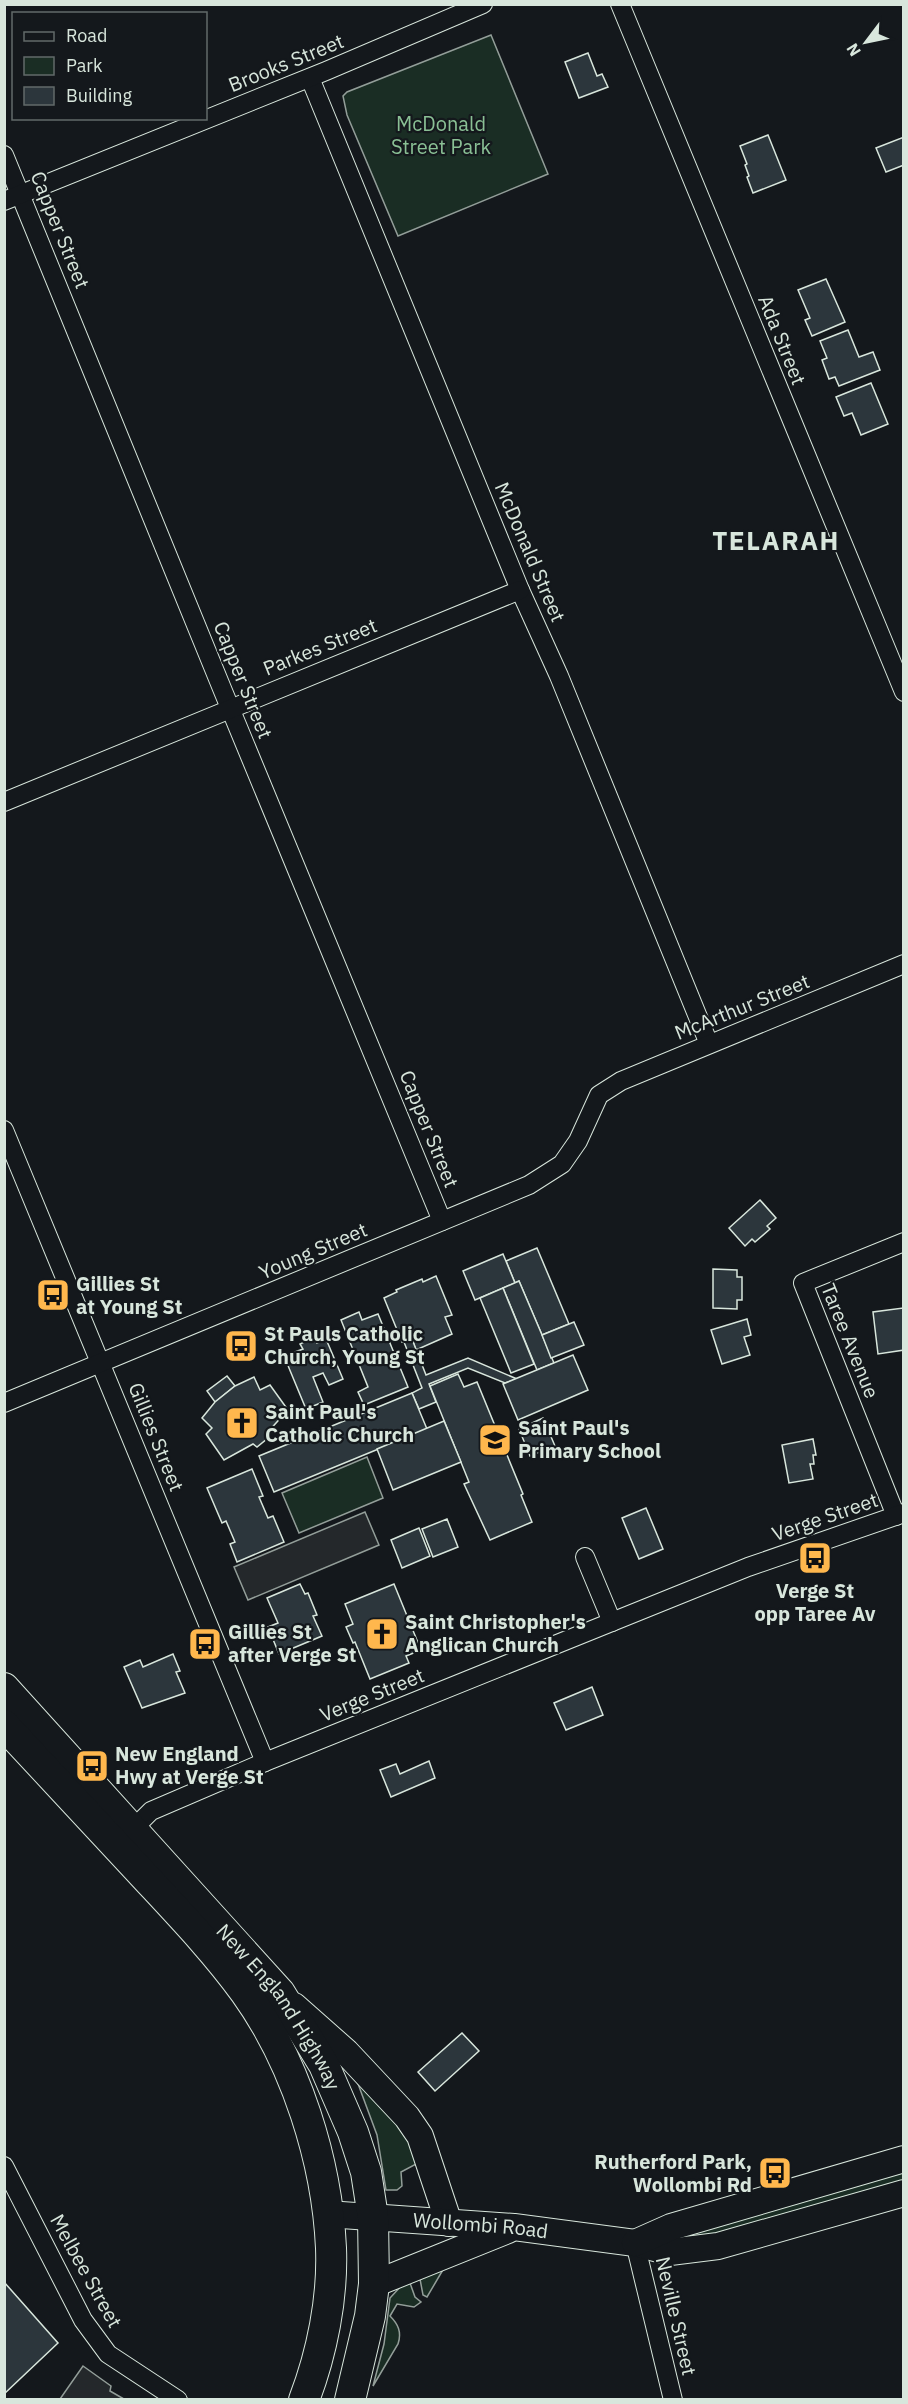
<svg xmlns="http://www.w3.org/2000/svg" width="908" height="2404" viewBox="0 0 908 2404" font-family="'IBM Plex Sans',sans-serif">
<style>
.green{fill:#1a2d24;stroke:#939e99;stroke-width:1.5}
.parking{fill:#24282b;stroke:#939e99;stroke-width:1.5}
.building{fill:#2c363c;stroke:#d8e6dc;stroke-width:1.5}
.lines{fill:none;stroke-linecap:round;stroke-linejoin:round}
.minor-casing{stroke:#d8e6dc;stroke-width:20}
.secondary-casing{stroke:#d8e6dc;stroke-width:28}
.trunk-casing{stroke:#d8e6dc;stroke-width:32}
.minor{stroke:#14181c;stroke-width:18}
.secondary{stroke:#14181c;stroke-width:26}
.trunk{stroke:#14181c;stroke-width:30}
.labels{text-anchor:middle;stroke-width:4.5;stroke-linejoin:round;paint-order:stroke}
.street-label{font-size:20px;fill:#d8e6dc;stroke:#14181c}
.park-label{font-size:20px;fill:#8ac095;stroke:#14181c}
.poi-label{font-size:20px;font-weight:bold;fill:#d8e6dc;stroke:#14181c;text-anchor:start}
.district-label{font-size:26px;font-weight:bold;letter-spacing:1.5px;fill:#d8e6dc;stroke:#14181c}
</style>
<rect width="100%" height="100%" fill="#14181c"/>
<!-- green -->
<g class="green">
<polygon points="491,35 548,174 398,236 347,115 343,96 347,92"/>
<polygon points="367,1457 383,1498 299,1533 282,1493"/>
<polygon points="354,2073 398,2122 420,2162 401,2172 402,2186 397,2190 386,2190 377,2135"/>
<polygon points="903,2166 903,2185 725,2235 670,2242 677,2231"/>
<polygon points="444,2268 427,2297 423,2295 420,2279"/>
<path d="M410,2283L415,2297L421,2302L414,2307L397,2304L390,2316C398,2324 402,2332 398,2344L373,2386L384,2344L390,2298L402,2285Z"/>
</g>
<!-- parking -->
<g class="parking">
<polygon points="365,1512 379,1545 248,1600 234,1567"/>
<polygon points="83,2366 111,2386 110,2391 124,2399 60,2399"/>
</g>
<!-- building -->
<g class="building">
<polygon points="588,53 597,76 602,74 608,87 579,98 565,62"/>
<polygon points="768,135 786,180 753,193 747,177 749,176 745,165 747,164 740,146"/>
<polygon points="904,137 904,165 886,172 876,148"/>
<polygon points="826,279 845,322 812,336 805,320 810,318 798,290"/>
<polygon points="848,330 859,357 873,352 880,370 839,386 835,377 829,379 822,360 827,358 820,341"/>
<polygon points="871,383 888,424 861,435 852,413 844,416 836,397"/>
<polygon points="760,1200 776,1218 767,1226 770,1229 755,1242 752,1239 745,1246 729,1228"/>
<polygon points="537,1248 569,1324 542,1335 519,1281 515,1283 506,1261"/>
<polygon points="503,1254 515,1283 475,1300 463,1271"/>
<polygon points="713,1269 737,1270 737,1277 742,1277 742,1300 737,1300 737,1309 713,1308"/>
<polygon points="436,1276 452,1315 445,1317 452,1334 416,1350 412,1339 402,1342 384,1298 397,1292 396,1290 422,1279 423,1282"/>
<polygon points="519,1281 554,1363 537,1370 503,1288"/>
<polygon points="503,1288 534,1364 511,1373 480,1298"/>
<polygon points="903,1308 904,1350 878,1354 873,1312"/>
<polygon points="359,1312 362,1320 378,1314 408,1387 364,1405 358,1392 368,1387 341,1320"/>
<polygon points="747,1319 751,1335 744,1337 750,1355 722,1364 711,1330"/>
<polygon points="574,1322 584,1345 551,1358 542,1335"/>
<polygon points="315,1337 317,1343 326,1339 343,1379 329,1385 323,1373 313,1377 323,1402 306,1409 284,1356 303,1349 300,1344"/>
<polygon points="412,1339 426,1375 468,1358 517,1379 505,1383 468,1368 429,1384 436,1402 419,1409 412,1393 422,1388 404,1342"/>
<polygon points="573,1355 588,1390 518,1420 503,1384"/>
<polygon points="458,1374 464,1387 477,1382 523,1494 521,1495 532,1522 490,1540 464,1484 469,1482 430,1386"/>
<polygon points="227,1376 235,1386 215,1402 207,1391"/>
<polygon points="254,1377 260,1390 270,1385 288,1410 266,1434 268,1438 257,1447 253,1444 224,1460 206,1434 212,1428 202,1418 215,1402 235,1386"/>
<polygon points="412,1393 427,1429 274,1492 259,1456"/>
<polygon points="543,1418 555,1446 530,1456 519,1429"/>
<polygon points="444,1421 461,1462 393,1490 377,1449"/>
<polygon points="813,1439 816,1455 813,1455 814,1464 810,1464 813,1479 789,1483 782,1445"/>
<polygon points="252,1469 263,1496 259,1497 268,1518 273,1516 284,1542 237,1562 230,1544 235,1542 226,1521 222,1523 207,1488"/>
<polygon points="646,1508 663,1549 639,1559 622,1518"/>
<polygon points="447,1519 458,1547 433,1557 422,1529"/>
<polygon points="419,1528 430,1556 402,1568 391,1540"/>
<polygon points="300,1584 305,1594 308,1593 317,1615 313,1616 322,1636 279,1654 268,1627 278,1623 267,1598"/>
<polygon points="394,1584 421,1650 406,1656 409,1663 370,1679 355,1642 353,1643 346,1627 353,1624 345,1604"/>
<polygon points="173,1654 180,1671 176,1672 185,1693 142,1708 124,1667 140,1660 143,1667"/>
<polygon points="592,1687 603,1715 566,1730 554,1703"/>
<polygon points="429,1761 435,1778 391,1797 380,1770 396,1764 400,1774"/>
<polygon points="462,2033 479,2051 435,2091 418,2072"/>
<polygon points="4,2282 58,2343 4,2394"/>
</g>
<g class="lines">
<!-- minor casing -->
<g class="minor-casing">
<g id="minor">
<polyline points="620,4 904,692"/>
<polyline points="310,78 520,590 559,676 709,1044"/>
<polyline points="4,155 223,691 442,1221"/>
<polyline points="4,201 326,71 483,4"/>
<polyline points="4,802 520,590"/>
<polyline points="4,1130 265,1762"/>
<polyline points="4,1403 529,1185 562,1164 578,1141 599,1095 621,1081 904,964"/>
<polyline points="896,1516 803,1283 904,1242"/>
<polyline points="585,1557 612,1622"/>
<polyline points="133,1829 151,1811 265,1762 748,1567 904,1513"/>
<polyline points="4,2166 83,2320 108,2354 178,2400"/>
<polyline points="635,2243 673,2400"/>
</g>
</g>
<!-- secondary casing -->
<g class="secondary-casing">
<g id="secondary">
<polyline points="294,2006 346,2052 407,2117 420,2136 449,2223"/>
<path id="s1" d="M327,2214L514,2227L635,2243L670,2252L718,2246L904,2193"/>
<polyline points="635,2243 671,2227 904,2159"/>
<polyline points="374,2284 508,2230"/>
</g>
</g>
<!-- trunk casing -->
<g class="trunk-casing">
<g id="trunk">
<path id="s2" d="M4,1688L280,1993L324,2065L353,2132L366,2172L373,2217L374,2284L370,2316L350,2400"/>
<path d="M4,1725C49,1773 93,1821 138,1869C175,1909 213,1948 245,1992C296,2063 327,2161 331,2248C333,2298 322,2353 304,2400"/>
</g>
</g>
<!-- minor -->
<use href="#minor" class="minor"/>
<!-- secondary -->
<use href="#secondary" class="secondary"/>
<!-- trunk -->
<use href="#trunk" class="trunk"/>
</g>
<!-- icons -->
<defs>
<g id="bus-square" transform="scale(1.725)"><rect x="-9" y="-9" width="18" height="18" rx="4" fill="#ffb74d" stroke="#14181c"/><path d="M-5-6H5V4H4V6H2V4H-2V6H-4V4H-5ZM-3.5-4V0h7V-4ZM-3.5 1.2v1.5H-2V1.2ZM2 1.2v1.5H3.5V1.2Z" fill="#111"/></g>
<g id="church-square" transform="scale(1.725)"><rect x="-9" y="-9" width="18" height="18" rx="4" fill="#ffb74d" stroke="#14181c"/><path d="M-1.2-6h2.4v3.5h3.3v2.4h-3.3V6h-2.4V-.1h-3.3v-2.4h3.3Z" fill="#111"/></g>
<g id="school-square" transform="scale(1.725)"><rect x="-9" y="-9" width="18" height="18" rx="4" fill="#ffb74d" stroke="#14181c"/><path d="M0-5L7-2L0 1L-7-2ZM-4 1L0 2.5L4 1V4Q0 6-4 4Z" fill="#111"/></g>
</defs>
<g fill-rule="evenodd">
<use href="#bus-square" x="53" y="1295"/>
<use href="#bus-square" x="241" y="1346"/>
<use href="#church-square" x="242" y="1423"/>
<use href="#school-square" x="495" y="1440"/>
<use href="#bus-square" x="815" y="1558"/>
<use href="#church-square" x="382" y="1634"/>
<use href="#bus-square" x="205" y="1644"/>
<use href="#bus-square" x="92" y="1766"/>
<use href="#bus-square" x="775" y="2173"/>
</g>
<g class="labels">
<!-- street labels -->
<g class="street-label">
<text transform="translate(286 63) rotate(-22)" y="7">Brooks Street</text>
<text transform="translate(60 230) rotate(68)" y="7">Capper Street</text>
<text transform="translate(782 340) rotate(68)" y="7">Ada Street</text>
<text transform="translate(530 552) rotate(67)" y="7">McDonald Street</text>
<text transform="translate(320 647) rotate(-22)" y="7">Parkes Street</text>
<text transform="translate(243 680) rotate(68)" y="7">Capper Street</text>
<text transform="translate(742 1007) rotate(-22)" y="7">McArthur Street</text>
<text transform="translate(429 1129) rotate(68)" y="7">Capper Street</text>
<text transform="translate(313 1251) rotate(-23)" y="7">Young Street</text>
<text transform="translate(850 1341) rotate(68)" y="7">Taree Avenue</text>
<text transform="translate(156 1437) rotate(68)" y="7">Gillies Street</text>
<text transform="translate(825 1517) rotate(-19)" y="7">Verge Street</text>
<text transform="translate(372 1695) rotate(-22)" y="7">Verge Street</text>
<text dy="7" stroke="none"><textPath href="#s2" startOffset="422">New England Highway</textPath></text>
<text dy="7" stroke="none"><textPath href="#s1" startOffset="154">Wollombi Road</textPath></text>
<text transform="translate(86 2271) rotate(61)" y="7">Melbee Street</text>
<text transform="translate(676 2316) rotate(77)" y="7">Neville Street</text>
</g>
<!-- park labels -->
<g class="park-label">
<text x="441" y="131">McDonald<tspan x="441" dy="23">Street Park</tspan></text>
</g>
<!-- poi labels -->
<g class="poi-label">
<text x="76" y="1291">Gillies St<tspan x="76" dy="23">at Young St</tspan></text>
<text x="264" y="1341">St Pauls Catholic<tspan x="264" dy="23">Church, Young St</tspan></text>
<text x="265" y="1419">Saint Paul's<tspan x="265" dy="23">Catholic Church</tspan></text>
<text x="518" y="1435">Saint Paul's<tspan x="518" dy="23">Primary School</tspan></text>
<text x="815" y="1598" text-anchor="middle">Verge St<tspan x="815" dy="23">opp Taree Av</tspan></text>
<text x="405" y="1629">Saint Christopher's<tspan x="405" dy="23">Anglican Church</tspan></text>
<text x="228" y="1639">Gillies St<tspan x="228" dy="23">after Verge St</tspan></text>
<text x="115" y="1761">New England<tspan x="115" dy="23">Hwy at Verge St</tspan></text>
<text x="752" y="2169" text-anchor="end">Rutherford Park,<tspan x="752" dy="23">Wollombi Rd</tspan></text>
</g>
<!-- district labels -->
<g class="district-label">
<text x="776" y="550">TELARAH</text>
</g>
</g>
<!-- border -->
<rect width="908" height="2404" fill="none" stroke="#d8e6dc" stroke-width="12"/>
<!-- legend -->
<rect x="12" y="12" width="195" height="108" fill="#14181c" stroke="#626a69" stroke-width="1.5"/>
<rect x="24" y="32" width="30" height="9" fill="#14181c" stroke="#626a69" stroke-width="1.5"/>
<text x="66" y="42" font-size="18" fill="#d8e6dc">Road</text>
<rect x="24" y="57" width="30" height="18" fill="#1a2d24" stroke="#626a69" stroke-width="1.5"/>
<text x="66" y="72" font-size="18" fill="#d8e6dc">Park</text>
<rect x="24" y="87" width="30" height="18" fill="#2c363c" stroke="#626a69" stroke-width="1.5"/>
<text x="66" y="102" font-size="18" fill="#d8e6dc">Building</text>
<!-- north arrow -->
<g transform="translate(866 42) rotate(238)" stroke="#14181c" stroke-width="4.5" paint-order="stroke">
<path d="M0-4.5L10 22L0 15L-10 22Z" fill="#d8e6dc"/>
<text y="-9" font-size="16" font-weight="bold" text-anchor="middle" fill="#d8e6dc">N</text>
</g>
</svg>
